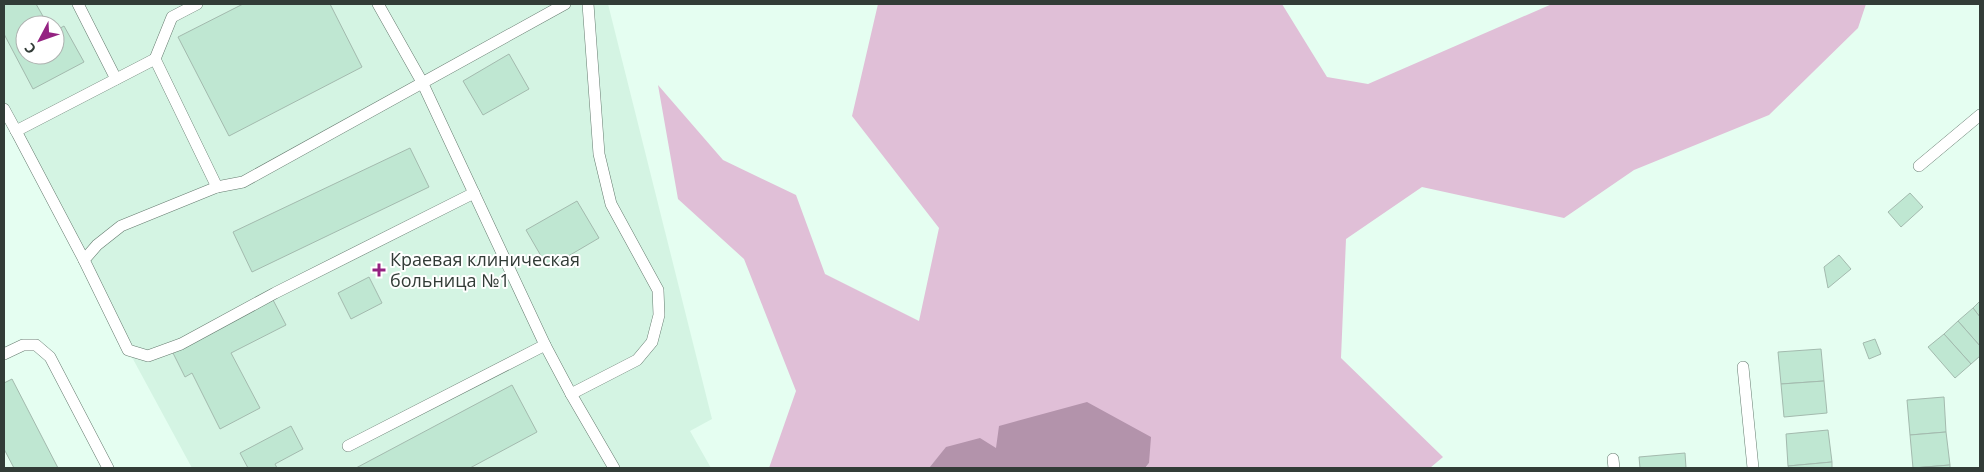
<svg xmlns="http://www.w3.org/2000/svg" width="1984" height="472" viewBox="0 0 1984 472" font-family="'Open Sans',sans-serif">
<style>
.built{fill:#d4f4e3;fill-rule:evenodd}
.green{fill:#e0bfd7}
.water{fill:#b393ab}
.building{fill:#bfe7d2;stroke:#a3baae}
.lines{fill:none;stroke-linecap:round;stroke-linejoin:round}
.lane-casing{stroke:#657b6f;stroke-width:12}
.lane{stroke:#fff;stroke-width:11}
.poi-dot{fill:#942281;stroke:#fff;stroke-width:2}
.labels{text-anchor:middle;stroke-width:4;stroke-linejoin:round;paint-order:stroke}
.poi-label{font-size:18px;fill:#323c37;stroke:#fff;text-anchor:start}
</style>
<rect width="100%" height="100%" fill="#e5fef1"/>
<!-- built -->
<path class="built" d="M4,4H608L712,419L690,431L711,468H192L4,121ZM25,25H55V55H25Z"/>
<!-- green -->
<polygon class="green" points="878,4 1282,4 1327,77 1368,84 1552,4 1866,4 1858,28 1769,115 1634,170 1564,218 1422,187 1346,239 1341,358 1443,457 1430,468 1145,468 1149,463 996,448 947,447 929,468 769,468 796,391 744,259 678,199 658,85 723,160 796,195 825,274 919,321 939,228 852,116"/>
<!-- water -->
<polygon class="water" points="1087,402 1151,437 1149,463 1145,468 929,468 946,447 980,438 996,448 999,426"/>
<!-- building -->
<g class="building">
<polygon points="4,4 36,4 48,25 25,25 25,55 55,55 55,31 64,26 84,62 33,89 4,34"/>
<polygon points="243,4 330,4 362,67 229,136 178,37"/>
<polygon points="509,54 529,89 483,115 463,81"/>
<polygon points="410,148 429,187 252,272 233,232"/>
<polygon points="1910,193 1923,207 1901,227 1888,212"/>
<polygon points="577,201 599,238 548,268 526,230"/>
<polygon points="1839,255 1851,269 1828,288 1824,267"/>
<polygon points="369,277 382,303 351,319 338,293"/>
<polygon points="272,298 286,325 231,353 260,408 220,429 192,373 185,377 172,351"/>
<polygon points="1980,301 1980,317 1973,308"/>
<polygon points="1973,308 1980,317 1980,346 1958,321"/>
<polygon points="1958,321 1980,346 1980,356 1971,364 1944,334"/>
<polygon points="1944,334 1971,364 1955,378 1928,347"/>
<polygon points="1875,339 1881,354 1869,359 1863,343"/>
<polygon points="1821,349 1824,381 1781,384 1778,352"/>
<polygon points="12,379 58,468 14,468 4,449 4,383"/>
<polygon points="1824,381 1827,413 1784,417 1781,384"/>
<polygon points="512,385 537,432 470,468 356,468"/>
<polygon points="1944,397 1946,432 1910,435 1907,400"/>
<polygon points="291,426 303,449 275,464 277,468 248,468 240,453"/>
<polygon points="1828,430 1832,462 1788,466 1786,434"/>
<polygon points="1946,432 1950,465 1913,468 1910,435"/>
<polygon points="1685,453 1686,468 1640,468 1639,457"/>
<polygon points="1832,462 1832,468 1789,468 1788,466"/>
<polygon points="1950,465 1950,468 1913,468"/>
</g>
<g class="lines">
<!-- lane casing -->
<g class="lane-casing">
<g id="lane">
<polyline points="78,4 116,79"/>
<polyline points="197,4 172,17 155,59 217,187 243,182 565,4"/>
<polyline points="378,4 422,82 545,345 571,394 614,468"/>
<polyline points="4,109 16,131"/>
<polyline points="1919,166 1980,115"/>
<polyline points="217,187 121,226 97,245 84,260 128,350 148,356 181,344 275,293 474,193"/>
<polyline points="84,260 16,131 155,59"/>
<polyline points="4,354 23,345 36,345 50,357 108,468"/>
<polyline points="1743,367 1753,468"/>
<polyline points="571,394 637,360 652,342 659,315 658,290 611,204 599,154 588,4"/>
<polyline points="348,446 545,345"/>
<polyline points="1613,459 1614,468"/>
</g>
</g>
<!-- lane -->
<use href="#lane" class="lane"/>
</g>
<!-- markers -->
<path class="poi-dot" d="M376.5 262.5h5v5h5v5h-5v5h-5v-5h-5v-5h5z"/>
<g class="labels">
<!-- poi labels -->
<g class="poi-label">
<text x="390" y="266">Краевая клиническая<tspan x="390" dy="21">больница №1</tspan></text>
</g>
</g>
<!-- border -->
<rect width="1984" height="472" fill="none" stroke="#323c37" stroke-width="10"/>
<!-- north arrow -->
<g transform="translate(40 40) rotate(229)"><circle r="24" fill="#ffffff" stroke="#adb1af"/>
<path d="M0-4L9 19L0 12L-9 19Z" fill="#942281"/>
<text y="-8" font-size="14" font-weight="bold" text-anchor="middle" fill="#323c37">С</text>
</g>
</svg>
